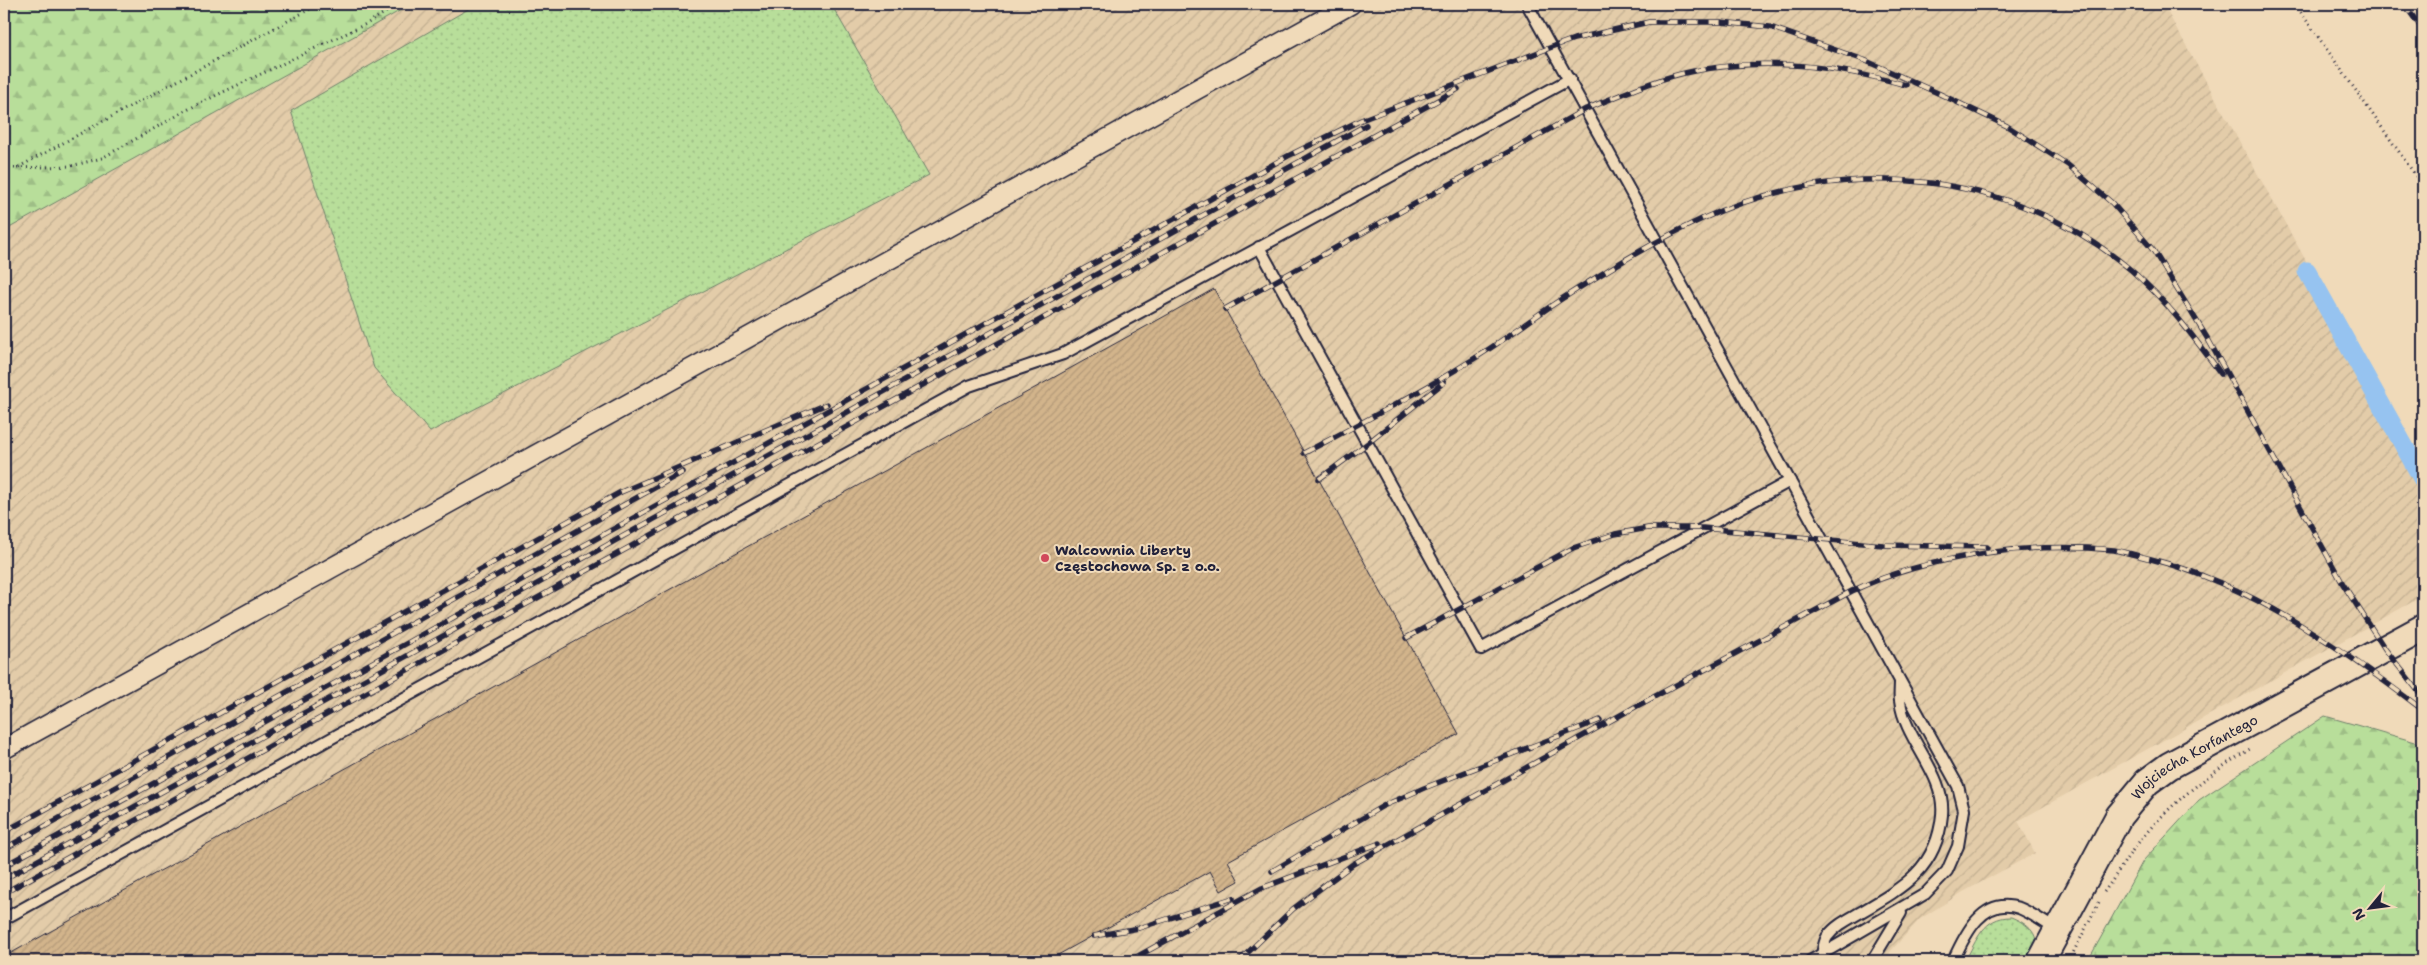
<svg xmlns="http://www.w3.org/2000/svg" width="2427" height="965" viewBox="0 0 2427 965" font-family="'Shantell Sans',sans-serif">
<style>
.industrial{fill:url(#industrial-furrows)}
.green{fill:url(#green-dots);stroke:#6d806a}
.forest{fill:url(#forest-firs);stroke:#6d806a}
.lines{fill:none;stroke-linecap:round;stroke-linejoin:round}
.canal{stroke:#96c3f0;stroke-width:19}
.building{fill:url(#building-hatch);stroke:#22223b}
.lane-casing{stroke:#22223b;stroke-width:14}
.street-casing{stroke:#22223b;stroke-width:22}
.secondary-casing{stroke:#22223b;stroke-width:30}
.path{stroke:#22223b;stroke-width:3;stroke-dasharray:1 4;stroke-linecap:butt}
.lane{stroke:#f0dab9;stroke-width:10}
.street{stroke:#f0dab9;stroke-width:19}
.secondary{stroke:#f0dab9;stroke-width:26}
.rail-casing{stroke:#22223b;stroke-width:5.5}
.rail{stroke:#f0dab9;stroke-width:4;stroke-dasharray:11;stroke-linecap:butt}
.poi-dot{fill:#d1495b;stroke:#f0dab9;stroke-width:2}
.labels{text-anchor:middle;stroke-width:4;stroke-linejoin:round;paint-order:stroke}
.poi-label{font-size:14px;font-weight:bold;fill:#22223b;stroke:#f0dab9;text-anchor:start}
.street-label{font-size:14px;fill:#22223b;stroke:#f0dab9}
</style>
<defs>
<pattern id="industrial-furrows" width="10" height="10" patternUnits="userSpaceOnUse" patternTransform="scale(1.25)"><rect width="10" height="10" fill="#e3cca9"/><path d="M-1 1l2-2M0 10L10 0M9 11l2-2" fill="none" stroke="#c2af92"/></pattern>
<pattern id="green-dots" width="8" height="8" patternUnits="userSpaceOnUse" patternTransform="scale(1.25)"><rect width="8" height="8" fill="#b8de9a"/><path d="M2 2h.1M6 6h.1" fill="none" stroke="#9ebe86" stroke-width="1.8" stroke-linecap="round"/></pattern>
<pattern id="forest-firs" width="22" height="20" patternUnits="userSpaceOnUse" patternTransform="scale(1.25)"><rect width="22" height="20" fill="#b8de9a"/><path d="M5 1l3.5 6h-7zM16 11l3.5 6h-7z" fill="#9ebe86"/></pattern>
<pattern id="building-hatch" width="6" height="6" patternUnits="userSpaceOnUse" patternTransform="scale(1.25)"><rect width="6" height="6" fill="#d2b48b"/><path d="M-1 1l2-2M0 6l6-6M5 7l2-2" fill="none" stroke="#b49a79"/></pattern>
</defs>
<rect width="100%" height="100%" fill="#f0dab9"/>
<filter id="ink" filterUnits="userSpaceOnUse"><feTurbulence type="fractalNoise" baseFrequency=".02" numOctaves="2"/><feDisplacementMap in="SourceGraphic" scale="10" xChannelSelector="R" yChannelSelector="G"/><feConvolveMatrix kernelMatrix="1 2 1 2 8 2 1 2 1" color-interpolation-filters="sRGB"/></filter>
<g filter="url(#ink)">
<!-- industrial -->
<polygon class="industrial" points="358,4 2163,4 2423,471 2423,596 2018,821 2035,853 1963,892 1920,919 1890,952 1888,961 4,961 4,201"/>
<!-- green -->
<g class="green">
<polygon points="477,4 831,4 929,175 430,432 374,368 291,111"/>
<path d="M2011,917C2033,926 2043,938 2031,961H1965C1977,940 1983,917 2011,917Z"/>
</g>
<!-- forest -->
<g class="forest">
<polygon points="4,4 412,4 4,231"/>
<polygon points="2325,716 2419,743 2423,746 2423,961 2082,961 2089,959 2143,861 2199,800"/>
</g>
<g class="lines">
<!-- canal -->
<polyline class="canal" points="2307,271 2423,480"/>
</g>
<!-- building -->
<polygon class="building" points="1214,289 1459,734 1228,861 1239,881 1221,891 1210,871 1047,961 4,961 4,957"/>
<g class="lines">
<!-- lane casing -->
<g class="lane-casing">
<g id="lane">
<polyline points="1527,4 1958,786 1964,810 1958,846 1947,871 1925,894 1810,961"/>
<polyline points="1259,247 1481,649 1790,481"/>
<polyline points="4,919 969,386 1063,354 1570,79"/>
<path d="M1822,955C1823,949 1824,942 1827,937C1836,925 1849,919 1861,912C1904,887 1937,868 1942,815C1946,774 1905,741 1900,701C1899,695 1900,688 1900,682"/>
<polyline points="1872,961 1901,913"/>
<path d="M1953,961C1965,934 1983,896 2019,908C2032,913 2045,923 2057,930"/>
</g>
</g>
<!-- street casing -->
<g class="street-casing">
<polyline id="street" points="4,749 1351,4"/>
</g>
<!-- secondary casing -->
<g class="secondary-casing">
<g id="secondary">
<path id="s1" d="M2041,961L2119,816L2147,782L2169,766L2423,628"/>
</g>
</g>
<!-- path -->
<g class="path">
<polyline points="2295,4 2423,186"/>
<polyline points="4,168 17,168 319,4"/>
<polyline points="17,168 71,166 102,158 196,105 368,23 399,4"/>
<path d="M2104,892C2116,876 2126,858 2139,842C2169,804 2209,774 2250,749"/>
<polyline points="2069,961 2100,900"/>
</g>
<!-- lane -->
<use href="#lane" class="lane"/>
<!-- street -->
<use href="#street" class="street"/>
<!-- secondary -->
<use href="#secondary" class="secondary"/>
<!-- rail casing -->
<g class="rail-casing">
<g id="rail">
<polyline points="2404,4 2423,30"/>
<polyline points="2418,4 2423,12"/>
<path d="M1225,309L1586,109C1621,95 1657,78 1694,71C1768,57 1835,66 1906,85"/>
<path d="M1304,453C1359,424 1414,396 1467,363C1500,343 1531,319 1563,298C1608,270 1654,241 1702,219C1843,154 2010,169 2131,270C2166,300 2194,337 2221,374"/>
<polyline points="1319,479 1368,443 1444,382"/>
<polyline points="1406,638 1573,548 1615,534 1648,528 1703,528 1883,545 1987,547"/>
<polyline points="4,832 621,492 827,404"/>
<polyline points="4,849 683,472"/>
<polyline points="4,866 1288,156 1361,120 1552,47 1574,39 1649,22 1721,22 1770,27 1864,60 1940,94 2007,126 2068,165 2112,203 2153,250 2209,341 2343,584 2385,649 2423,697"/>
<polyline points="1272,871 1383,806 1424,788 1600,720"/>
<polyline points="4,879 1366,125"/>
<polyline points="4,893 1458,89"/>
<polyline points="1094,936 1139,928 1233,898"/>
<polyline points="1129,961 1262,888 1380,843"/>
<path d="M1239,961L1293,909L1353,864L1635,707L1852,591C1894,571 1940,560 1986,553C2028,547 2071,546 2114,550C2126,552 2139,556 2151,559C2252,585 2341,648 2423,710"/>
</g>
</g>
<!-- rail -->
<use href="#rail" class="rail"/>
</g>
</g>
<!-- markers -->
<circle class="poi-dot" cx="1045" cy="558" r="5"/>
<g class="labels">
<!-- poi labels -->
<g class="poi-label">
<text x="1055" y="555">Walcownia Liberty<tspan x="1055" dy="16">Częstochowa Sp. z o.o.</tspan></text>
</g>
<!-- street labels -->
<g class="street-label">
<text dy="5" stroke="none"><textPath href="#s1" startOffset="262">Wojciecha Korfantego</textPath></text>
</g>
</g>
<!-- margin -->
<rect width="2427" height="965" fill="none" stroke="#f0dab9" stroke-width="20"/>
<rect x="10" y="10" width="2407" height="945" fill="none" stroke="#22223b" stroke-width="2" filter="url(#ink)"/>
<!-- north arrow -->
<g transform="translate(2370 908) rotate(241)" stroke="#f0dab9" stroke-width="4" paint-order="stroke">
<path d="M0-4L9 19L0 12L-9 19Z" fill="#22223b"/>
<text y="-8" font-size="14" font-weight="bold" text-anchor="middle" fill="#22223b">N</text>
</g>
</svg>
